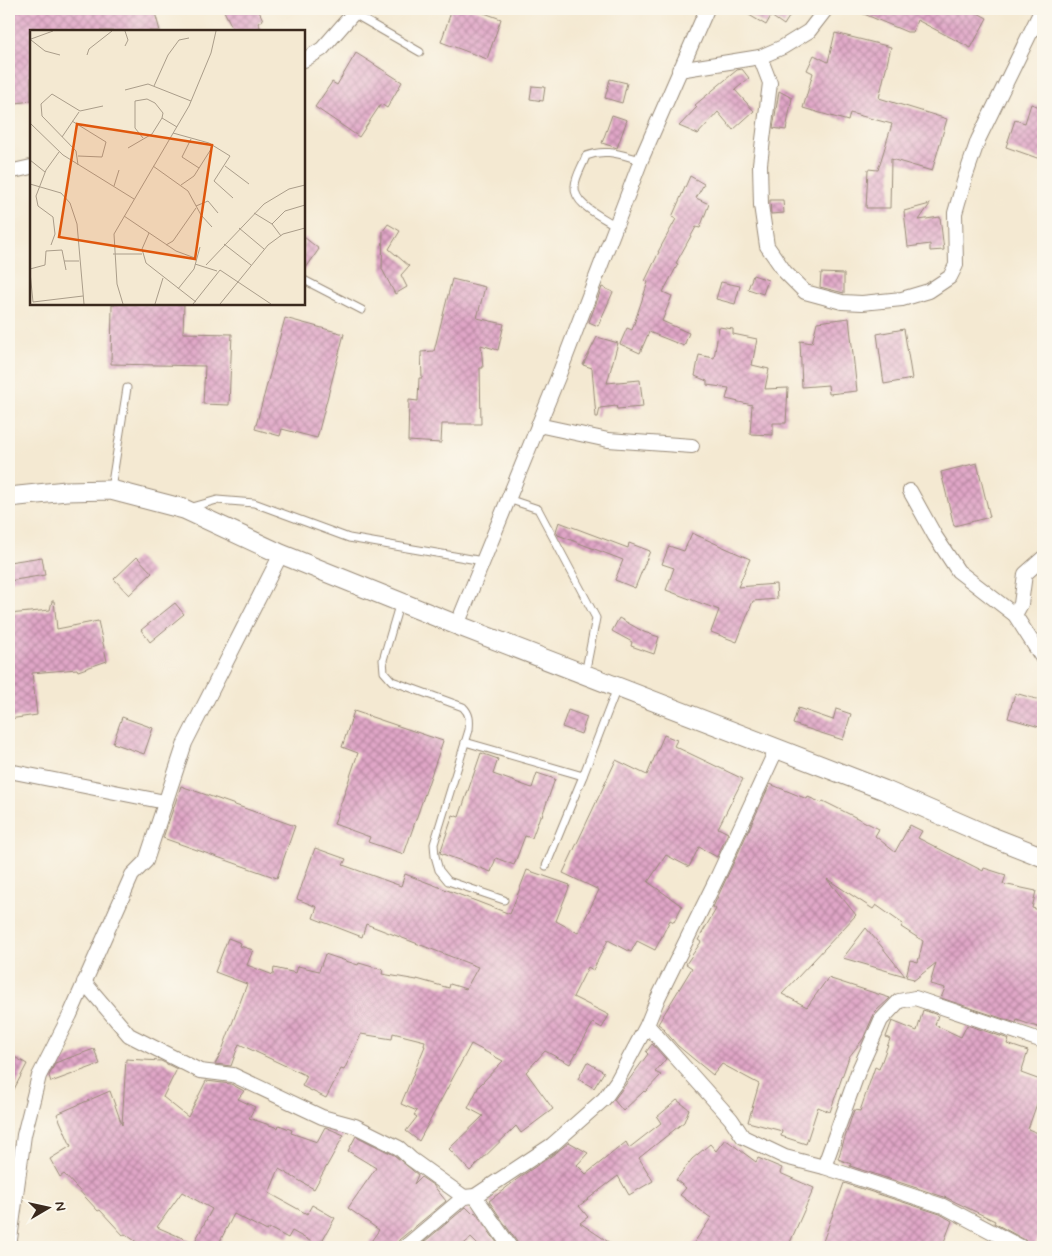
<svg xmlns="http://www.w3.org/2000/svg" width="1052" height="1256" viewBox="0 0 1052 1256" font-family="Mynerve,sans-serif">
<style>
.building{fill:url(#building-cross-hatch);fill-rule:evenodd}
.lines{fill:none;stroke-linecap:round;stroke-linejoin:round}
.lane-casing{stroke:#988a78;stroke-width:9}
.street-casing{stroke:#988a78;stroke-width:16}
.secondary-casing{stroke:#988a78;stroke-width:21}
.lane{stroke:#fff;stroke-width:7}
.street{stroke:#fff;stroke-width:14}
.secondary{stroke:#fff;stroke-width:19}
.inset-road{fill:none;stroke:#aa9d8a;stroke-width:1}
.view{fill:#df570d;fill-opacity:0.15;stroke:#df570d;stroke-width:2.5}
.inset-edge{fill:none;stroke:#3b2a1e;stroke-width:2.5}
</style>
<defs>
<pattern id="building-cross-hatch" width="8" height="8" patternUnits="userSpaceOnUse" patternTransform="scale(1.25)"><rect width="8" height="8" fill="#e0a6c7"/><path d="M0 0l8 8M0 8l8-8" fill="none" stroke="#b787a1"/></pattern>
</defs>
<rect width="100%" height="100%" fill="#fbf7ec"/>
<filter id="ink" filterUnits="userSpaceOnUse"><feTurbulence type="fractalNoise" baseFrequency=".02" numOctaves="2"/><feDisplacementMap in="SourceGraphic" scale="10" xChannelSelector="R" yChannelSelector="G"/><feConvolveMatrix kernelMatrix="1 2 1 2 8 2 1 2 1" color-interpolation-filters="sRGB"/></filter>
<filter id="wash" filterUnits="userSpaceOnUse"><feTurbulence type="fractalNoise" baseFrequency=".0096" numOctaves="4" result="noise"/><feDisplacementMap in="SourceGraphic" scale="20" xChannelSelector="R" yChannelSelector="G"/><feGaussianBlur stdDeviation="1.12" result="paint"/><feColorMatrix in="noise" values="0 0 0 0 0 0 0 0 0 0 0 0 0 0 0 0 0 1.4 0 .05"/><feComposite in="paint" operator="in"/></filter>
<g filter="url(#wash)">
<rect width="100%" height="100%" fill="#f4e9d2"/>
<g id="blocks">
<!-- building -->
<g class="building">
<polygon points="9,9 154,9 160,31 31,31 31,101 9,104"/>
<polygon points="223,9 258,9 263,20 258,23 262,31 234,31"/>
<polygon points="452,9 473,9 501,19 487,59 441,42"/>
<polygon points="739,9 794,9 784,25 771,16 766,25"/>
<polygon points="852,9 970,9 987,18 971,48 917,20 913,32 907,32"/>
<polygon points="835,33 891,47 879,98 947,119 932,171 891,159 890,208 866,208 868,169 878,170 892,124 850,113 848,121 803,108 813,73 807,70 814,55 828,62"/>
<polygon points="356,53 402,82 387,108 381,104 359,137 315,107 332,82 337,85"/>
<polygon points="742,69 749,78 735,90 754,111 733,130 718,112 698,134 679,126 697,107 695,105 737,70"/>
<polygon points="610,79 627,83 622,103 605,98"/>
<polygon points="532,86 545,87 543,101 530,99"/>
<polygon points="779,91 792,98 786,130 773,128"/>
<polygon points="1031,104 1043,108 1043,160 1006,147 1015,120 1025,123"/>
<polygon points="612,115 627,120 617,148 602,143"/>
<polygon points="690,176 704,184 696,198 709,204 700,228 696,227 676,263 678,264 663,292 672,296 662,321 689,333 684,346 649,332 640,353 620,344 627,328 632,330 648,282 645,281 659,252 658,252 676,219 672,217"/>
<polygon points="770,200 783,200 784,213 771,214"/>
<polygon points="930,204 919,220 940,217 944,250 930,251 930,244 908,247 904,211"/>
<polygon points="388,224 400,231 389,249 409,266 401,275 407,287 395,294 382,269 383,231"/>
<polygon points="304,237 319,249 304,271"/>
<polygon points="821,273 844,274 844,293 820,287"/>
<polygon points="753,275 768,280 763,294 748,289"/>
<polygon points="452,279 485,287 477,318 504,324 498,350 481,345 483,368 480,368 481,424 442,424 441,443 408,441 409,400 418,401 419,378 422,378 421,352 434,351"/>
<polygon points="721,282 740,286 735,304 716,299"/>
<polygon points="602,287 613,292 598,326 589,322"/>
<polygon points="112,304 184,304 183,333 232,334 229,405 203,404 205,366 111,364"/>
<polygon points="285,318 344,334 317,438 282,429 280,436 255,429"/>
<polygon points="849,318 857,391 829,394 828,385 802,387 800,341 812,343 817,322"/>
<polygon points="719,327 733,329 733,334 757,339 752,365 769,369 765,389 788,388 786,423 773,423 773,435 750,434 752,405 726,399 729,388 707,385 707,381 695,376 699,355 714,358"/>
<polygon points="904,329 912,379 884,384 877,334"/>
<polygon points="597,337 618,343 607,383 640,380 643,407 617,409 616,406 600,408 598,417 596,417 592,368 583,365"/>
<polygon points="977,463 990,517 954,526 941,472"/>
<polygon points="559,522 628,548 629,543 650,551 635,588 615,580 623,560 558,535 556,531"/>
<polygon points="692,533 750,559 738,587 776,584 777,599 753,601 737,642 711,632 719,610 666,590 674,568 662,564 669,546 684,551"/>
<polygon points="42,557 45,575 9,581 9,562"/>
<polygon points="137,557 152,573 129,595 114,579"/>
<polygon points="52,601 54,601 57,629 98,621 107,661 78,671 77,669 32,673 37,715 9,719 9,653 12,652 9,614 50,610"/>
<polygon points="175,603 184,614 150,642 141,630"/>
<polygon points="619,618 644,632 659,637 654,654 631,646 632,642 612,631"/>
<polygon points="1015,693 1043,701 1043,728 1008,718"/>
<polygon points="798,708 833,720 836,709 851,714 843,740 793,724"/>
<polygon points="568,710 587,717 581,734 562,727"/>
<polygon points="354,711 443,741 404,854 368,842 370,837 334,824 358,753 342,747"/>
<polygon points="122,717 153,728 144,754 113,743"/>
<polygon points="664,735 677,740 674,746 743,779 718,828 728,833 717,857 699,847 689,867 666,855 648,882 682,906 674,922 670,920 655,950 637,941 631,952 608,940 593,970 588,967 573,997 609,1015 602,1028 593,1023 570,1064 545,1051 526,1072 553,1109 521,1133 516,1126 470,1171 449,1149 483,1116 468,1108 479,1086 503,1061 471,1044 419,1141 406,1131 417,1117 414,1115 417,1111 401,1104 425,1046 424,1046 425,1041 393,1033 392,1039 361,1034 344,1070 341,1069 326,1098 302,1086 307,1076 239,1044 231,1066 215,1064 221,1053 247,984 215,972 228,938 241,943 240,946 253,950 247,965 273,975 274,968 296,973 298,966 319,971 325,954 358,965 359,963 383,970 382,974 417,980 417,979 449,988 450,984 466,989 478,967 366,924 362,937 313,918 317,907 297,899 315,848 346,859 343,865 401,886 405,874 510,914 527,870 570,885 556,921 578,933 599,890 563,873 616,760 647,775"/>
<polygon points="481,753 498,759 493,774 532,788 537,773 555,779 542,816 540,816 532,838 525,836 514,865 496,858 491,872 440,853 453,815 459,817"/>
<polygon points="770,784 807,799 808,797 822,803 823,801 879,829 875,836 895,852 910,825 922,831 918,838 983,871 984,868 1006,875 1003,884 1036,891 1032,908 1043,911 1043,1029 1017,1020 1016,1023 941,998 945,988 930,984 936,963 913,981 914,979 906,977 910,960 918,962 923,941 901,927 903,924 876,905 873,909 827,879 856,915 782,994 807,1007 828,978 890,998 875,1012 863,1039 849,1057 830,1112 818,1107 806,1144 781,1136 782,1131 748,1122 759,1084 722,1064 713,1075 678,1046 664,1030 665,1029 658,1024 692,968 686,964 701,942 698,940 716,909 713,907"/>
<polygon points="181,786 295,826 277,878 163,838"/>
<polygon points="866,928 882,947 905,976 843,958"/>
<polygon points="923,1010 938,1015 935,1025 961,1037 967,1025 1009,1039 1007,1044 1028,1051 1021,1073 1043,1081 1043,1087 1028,1129 1043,1135 1043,1227 1034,1247 1030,1247 1025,1240 994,1223 995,1221 947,1198 850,1166 851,1164 838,1159 854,1110 860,1111 875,1067 879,1069 890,1039 886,1037 892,1021 917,1031"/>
<polygon points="652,1044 666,1059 655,1072 661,1075 645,1092 644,1091 623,1111 614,1100 648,1054 646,1052"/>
<polygon points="94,1049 100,1064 51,1082 49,1076 55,1063"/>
<polygon points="9,1054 27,1064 9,1099"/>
<path d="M126,1059L161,1061L177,1069L163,1097L188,1117L206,1081L231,1084L244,1091L238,1099L255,1107L249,1118L278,1128L279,1125L292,1130L291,1133L317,1142L325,1127L344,1135L314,1189L279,1169L269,1193L307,1214L312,1205L335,1218L319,1246L292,1231L288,1238L269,1228L267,1231L234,1214L217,1247H144L125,1234L123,1235L100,1210L98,1211L64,1174L60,1177L50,1159L71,1146L57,1114L110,1091L122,1125ZM182,1192L212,1209L194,1243L157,1227Z"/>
<polygon points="587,1062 604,1072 594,1088 578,1079"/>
<polygon points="677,1100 689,1109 684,1122 639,1158 653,1181 629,1195 618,1176 579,1206 588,1217 580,1223 616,1247 519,1247 517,1242 489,1201 520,1177 557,1152 569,1142 588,1153 577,1165 586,1174 626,1142 629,1148 661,1123 657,1117"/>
<polygon points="356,1136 394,1155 418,1175 414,1184 421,1177 433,1185 446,1201 399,1240 396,1247 367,1247 379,1230 348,1208 376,1168 348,1151"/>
<polygon points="725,1139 756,1162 758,1158 782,1168 780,1173 814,1188 788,1247 691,1247 711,1218 680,1195 686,1188 676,1180 692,1159 710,1144 716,1151"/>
<polygon points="844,1183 940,1214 952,1221 942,1247 821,1247"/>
<polygon points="466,1207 473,1214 475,1212 500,1247 480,1247 471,1238 460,1247 418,1247"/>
</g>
</g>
</g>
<g filter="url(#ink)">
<use href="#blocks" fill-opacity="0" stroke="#988a78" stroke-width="1"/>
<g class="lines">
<!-- lane casing -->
<g class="lane-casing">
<g id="lane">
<polyline points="354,14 420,52"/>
<path d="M616,226C603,217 573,205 575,186C575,177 583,165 586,156C606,148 621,155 641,160"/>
<polyline points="304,280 362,310"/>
<polyline points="111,489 127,388"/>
<polyline points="508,499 538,509 596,618 585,674"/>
<polyline points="189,508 217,500 254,503 349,538 483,561"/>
<path d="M400,602L383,660L384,672L392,681L463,707C470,714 470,720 469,730L434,844L435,856L439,870L448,881L504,900"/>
<polyline points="465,742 583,776 617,688"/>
<polyline points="546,866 583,776"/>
</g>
</g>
<!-- street casing -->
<g class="street-casing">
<g id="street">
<polyline points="760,57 770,83 760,164 761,205 767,246 785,272 805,292 842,302 862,303 902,299 929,291 950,277 956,265 955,213 965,178 978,140 1042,9"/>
<polyline points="304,60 322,49 357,9"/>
<polyline points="679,70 760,57 783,47 809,31 826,9"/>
<polyline points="9,172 31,167"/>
<polyline points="538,425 608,440 692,446"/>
<polyline points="910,491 935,536 958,571 1015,615 1043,659"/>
<polyline points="1015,615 1021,604 1025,574 1043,558"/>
<polyline points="457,625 558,377 641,160 707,9"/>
<polyline points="9,771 165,802"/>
<polyline points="84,982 129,1035 200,1071 233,1075 322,1117 355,1126 399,1148 411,1159 464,1197"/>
<polyline points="647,1025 731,1119 743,1137 785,1157 824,1167 943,1206 1021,1247"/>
<polyline points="824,1167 858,1072 881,1020 899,1001 915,998 1043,1041"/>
<polyline points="475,1196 510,1247"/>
<polyline points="9,1247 24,1135 39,1076 70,1015 132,875 146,861 185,743 281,554"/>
<polyline points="405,1247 464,1197 475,1196 552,1145 604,1099 617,1081 647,1025 658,998 717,878 777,748"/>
</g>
</g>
<!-- secondary casing -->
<g class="secondary-casing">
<polyline id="secondary" points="9,497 66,491 111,490 184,509 281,554 457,625 884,790 987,835 1043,857"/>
</g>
<!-- lane -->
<use href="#lane" class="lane"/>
<!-- street -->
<use href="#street" class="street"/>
<!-- secondary -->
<use href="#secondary" class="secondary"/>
</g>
</g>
<!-- overview -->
<g transform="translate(30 30)">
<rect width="275" height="275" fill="#f4e9d2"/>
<path class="inset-road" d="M1,9L23,1M1,10L15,21L30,25M95,16L98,10L95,1M57,25L59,19L82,1M124,56L138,25L149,10L159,8M95,60L118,54L161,71M42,91L76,112L72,127L48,126M0,93L33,125L104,169M143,103L179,113L200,126L184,151L203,168M32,107L49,82M113,108L105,98V71L117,69L125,73L133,83L132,88M161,109L152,127L169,138M98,118L122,104L132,88L147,97M0,130L15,142M48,135L46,121L12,86L11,74L22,64L50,81L73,76M123,136L158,161L171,185L182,197M195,136L219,154M0,154L31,163L40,173L47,194L54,274M151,155L164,146L183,116M84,156L89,140M166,176L178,171L188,183M224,183L242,194L251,206M94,186L146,221L165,228M242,194L255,181L275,175M209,198L234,219M119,203L112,219L116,233L166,272M194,214L221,235M21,215L25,204L23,187L8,176L6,166L16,140L29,122M136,215L143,211L166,178M83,224H112M34,231H49M165,234L187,241M176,235L234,174L259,159L275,155M0,239L15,235L16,221L32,220L36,240M0,242L3,272M148,259L164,239L170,217M3,272L53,266M93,274L87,254L84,204L159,76L181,23L186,1M125,274L133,248M163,274L190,240L241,274M190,274L238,215L253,204L275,198"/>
<path class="view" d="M47,94L182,115L165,229L29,207Z"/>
<rect width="275" height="275" class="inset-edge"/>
</g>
<!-- margin -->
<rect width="1052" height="1256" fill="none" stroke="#fbf7ec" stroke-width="30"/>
<!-- north arrow -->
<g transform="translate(48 1208) rotate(81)" stroke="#fbf7ec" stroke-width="4" paint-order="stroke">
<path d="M0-4L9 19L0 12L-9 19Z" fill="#3b2a1e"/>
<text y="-8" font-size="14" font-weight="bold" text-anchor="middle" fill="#3b2a1e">N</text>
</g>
</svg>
